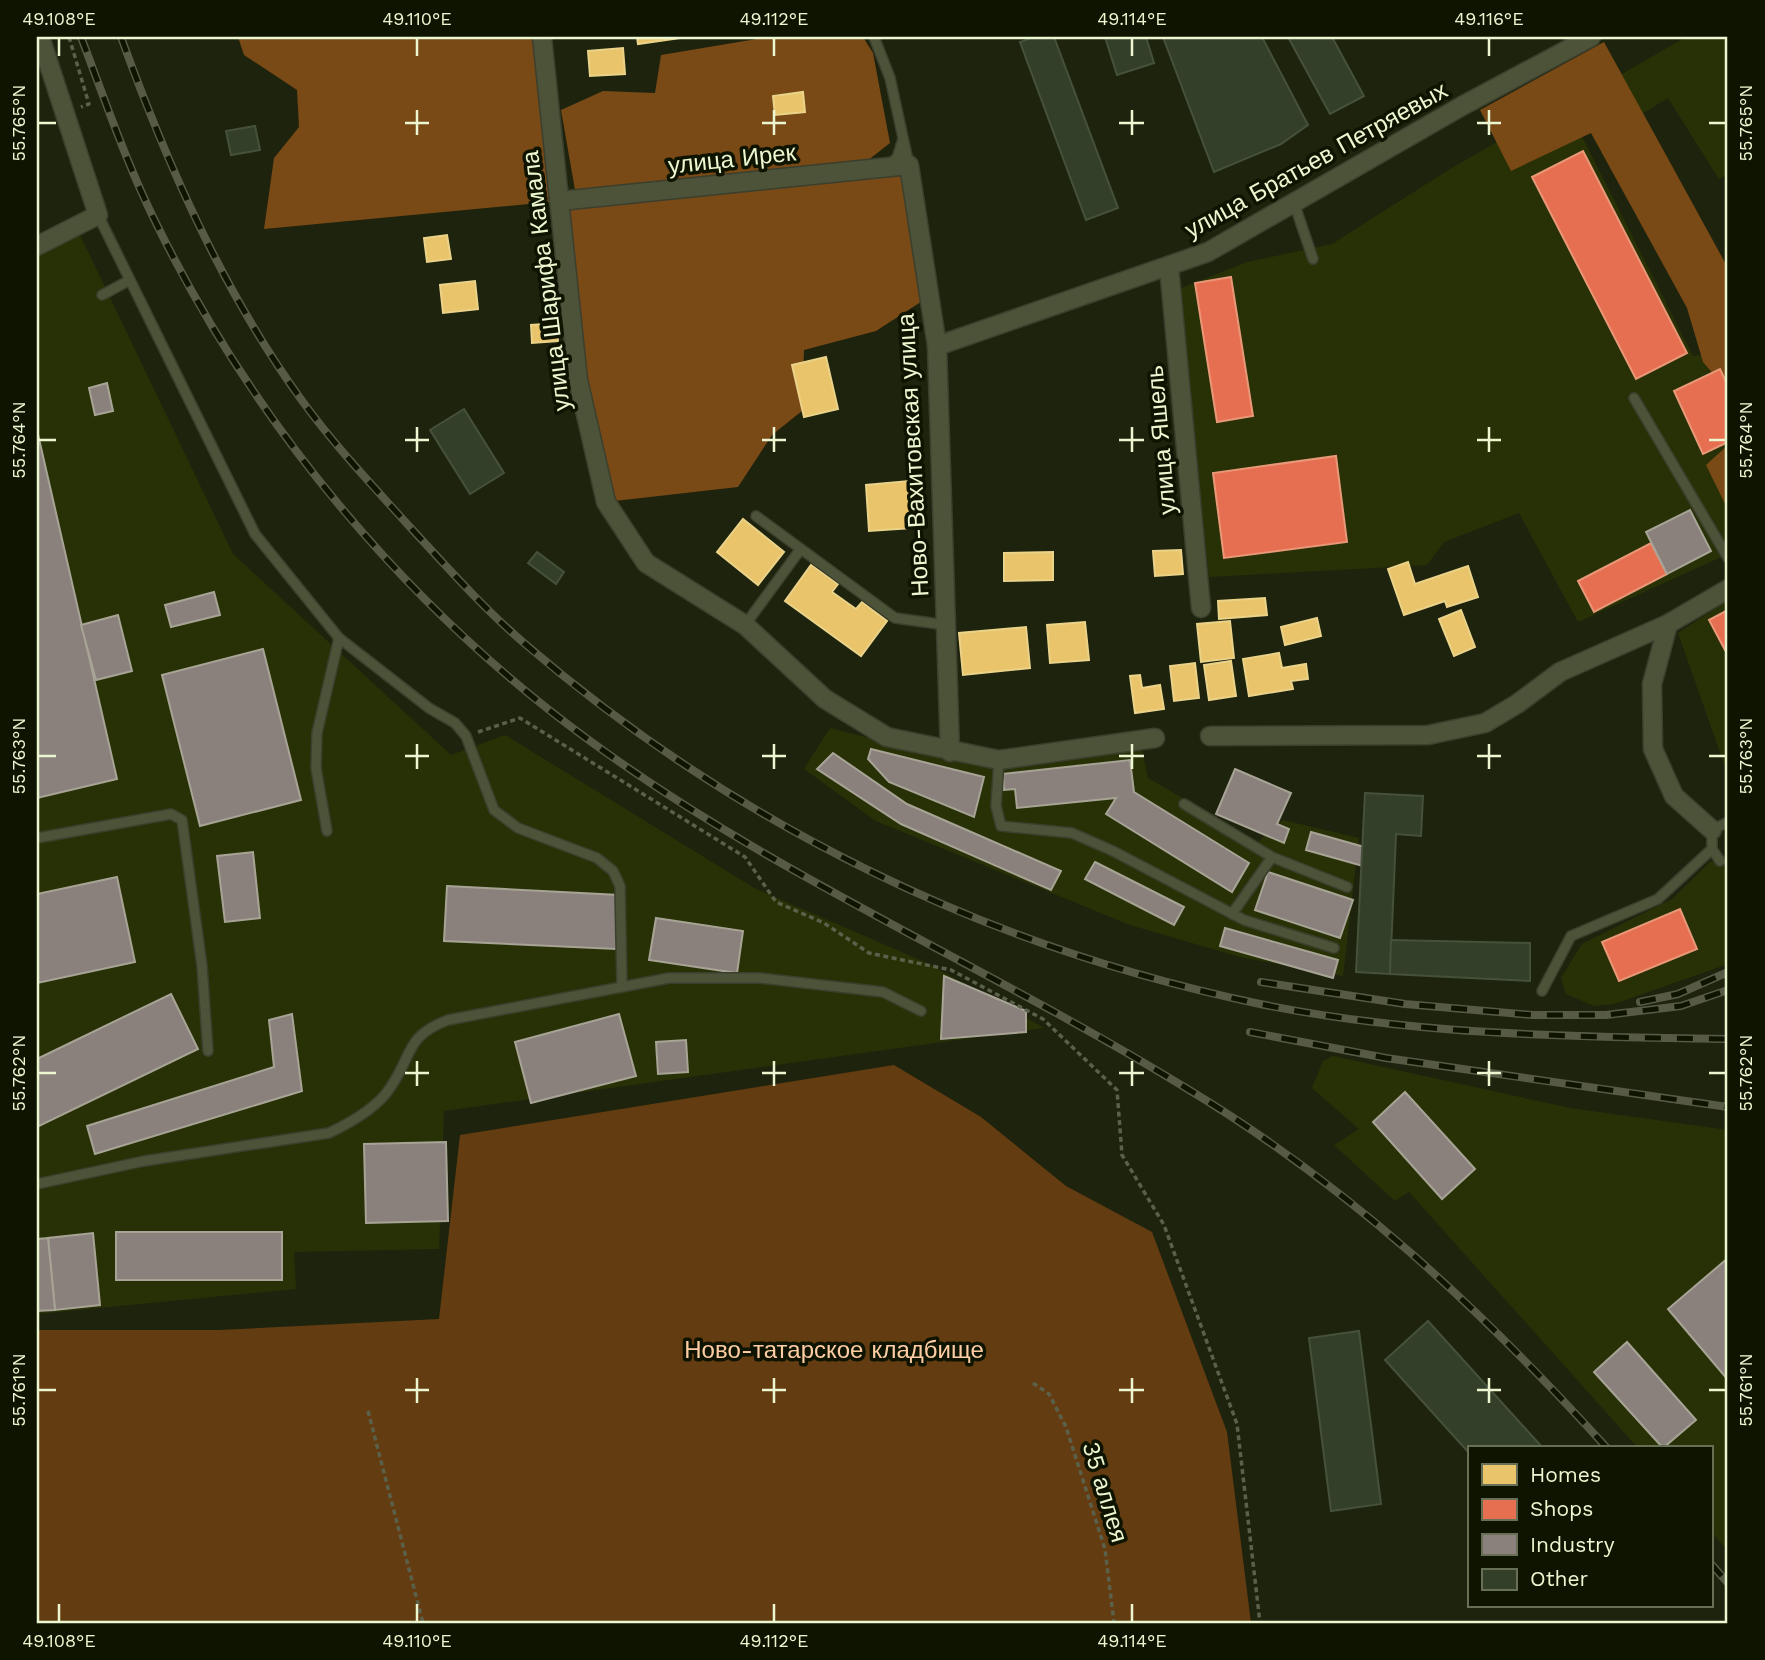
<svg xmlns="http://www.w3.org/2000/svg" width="1765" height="1660" viewBox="0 0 1765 1660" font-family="'Work Sans',sans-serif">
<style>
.built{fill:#283106}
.green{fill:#643c11}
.forest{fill:#794916}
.homes{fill:#e9c46a;stroke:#ead389;stroke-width:2}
.shops{fill:#e76f51;stroke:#e89877;stroke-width:2}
.industry{fill:#8a817c;stroke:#a7a496;stroke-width:2}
.building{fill:#343f29;stroke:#46513c;stroke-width:2}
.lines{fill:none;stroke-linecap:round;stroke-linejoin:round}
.lane-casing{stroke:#3b3f2d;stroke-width:12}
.street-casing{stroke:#3b3f2d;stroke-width:21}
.path{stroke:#5b604b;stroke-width:3.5;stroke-dasharray:5 3.5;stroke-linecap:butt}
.lane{stroke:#4d5338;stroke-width:9}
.street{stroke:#4d5338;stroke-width:18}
.rail-casing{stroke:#575b46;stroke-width:8}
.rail{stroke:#0e1400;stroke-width:5;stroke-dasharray:16;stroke-linecap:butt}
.ticks{fill:none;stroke:#ecf7d1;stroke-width:2.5}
.labels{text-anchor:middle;stroke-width:7;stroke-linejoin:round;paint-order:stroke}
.street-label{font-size:24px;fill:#ecf7d1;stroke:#0e1400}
.park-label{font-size:24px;fill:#ffcda4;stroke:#0e1400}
.neatline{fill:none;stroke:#ecf7d1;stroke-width:2.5}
.ticks-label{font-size:18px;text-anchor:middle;fill:#ecf7d1}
</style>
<rect width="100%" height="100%" fill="#1e230d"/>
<!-- built -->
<g class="built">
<polygon points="1686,37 1728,37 1728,174 1719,179 1668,98 1627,123 1603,85"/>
<polygon points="1565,103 1693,356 1717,353 1728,374 1728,554 1578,622 1519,513 1444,542 1427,565 1209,577 1179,289 1247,262 1332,244 1450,169"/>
<polygon points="80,235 233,554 451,755 505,735 756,889 927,963 1044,1028 444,1111 439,1249 294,1252 296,1289 37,1314 37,246"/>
<polygon points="1728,600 1728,775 1678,633"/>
<polygon points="830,728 982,767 1003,768 1142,749 1148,778 1258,842 1283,820 1359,838 1343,976 1240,957 1130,925 876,821 804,769"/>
<polygon points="1728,852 1728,964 1614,1004 1594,1006 1566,994 1561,978 1582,944 1672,899 1710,862 1720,861"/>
<polygon points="1333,1056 1570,1108 1728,1130 1728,1551 1711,1531 1711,1448 1638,1448 1409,1192 1395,1201 1334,1145 1359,1129 1312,1088 1323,1061"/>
</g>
<!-- green -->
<polygon class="green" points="894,1065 981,1117 1066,1186 1152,1232 1227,1432 1251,1623 37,1623 37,1330 219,1330 439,1319 460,1135"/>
<!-- forest -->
<g class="forest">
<polygon points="238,37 542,37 560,200 909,165 930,296 876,331 804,350 802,411 772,435 738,487 606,502 560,201 264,229 274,158 299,127 297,90 244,55"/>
<polygon points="768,37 863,37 873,53 890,143 867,161 575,190 561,110 603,91 655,93 661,55"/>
<polygon points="1604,42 1728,268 1728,391 1703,362 1687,308 1591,133 1511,171 1480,110"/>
<polygon points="1728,445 1728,510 1706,465"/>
</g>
<!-- homes -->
<g class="homes">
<polygon points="637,37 687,37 638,44"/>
<polygon points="623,48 625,74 590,76 588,51"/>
<polygon points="803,92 805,112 775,115 773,96"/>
<polygon points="447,235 451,259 427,262 424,238"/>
<polygon points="475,281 478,309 443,313 440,285"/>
<polygon points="557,323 558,341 532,343 531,325"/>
<polygon points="826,357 838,409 804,417 792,365"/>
<polygon points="909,481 912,528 869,531 866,485"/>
<polygon points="743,519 784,552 758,585 717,552"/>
<polygon points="1181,550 1183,574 1155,576 1153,551"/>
<polygon points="1053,552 1053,580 1004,581 1004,553"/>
<polygon points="1408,562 1415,584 1468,566 1478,597 1447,607 1445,601 1404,615 1388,569"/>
<polygon points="811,565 838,584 832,592 856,609 862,602 887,621 861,656 785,601"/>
<polygon points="1265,598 1267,615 1219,619 1218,601"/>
<polygon points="1461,610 1475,647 1454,656 1439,619"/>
<polygon points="1317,618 1321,636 1285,645 1281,627"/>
<polygon points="1230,621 1234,658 1201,662 1197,624"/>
<polygon points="1085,622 1089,660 1050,663 1047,625"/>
<polygon points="1026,627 1030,668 963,675 959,633"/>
<polygon points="1279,653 1282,668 1306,664 1308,679 1291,681 1293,689 1249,696 1243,659"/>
<polygon points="1231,661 1236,696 1209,700 1204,665"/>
<polygon points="1195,663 1199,698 1174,701 1170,666"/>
<polygon points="1140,675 1142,688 1160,685 1164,709 1135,713 1130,676"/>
</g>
<!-- shops -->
<g class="shops">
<polygon points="1583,151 1687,353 1636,379 1532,177"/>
<polygon points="1231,277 1253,416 1217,422 1195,283"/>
<polygon points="1720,369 1728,386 1728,442 1703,454 1674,391"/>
<polygon points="1336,456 1347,542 1224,558 1213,473"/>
<polygon points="1651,543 1667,574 1594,612 1578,581"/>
<polygon points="1728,610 1728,648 1725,650 1709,620"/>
<polygon points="1680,909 1697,949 1619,981 1602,942"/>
</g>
<!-- industry -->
<g class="industry">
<polygon points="107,383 113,411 95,415 89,388"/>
<polygon points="37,430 117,779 37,798"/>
<polygon points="1690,510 1711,551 1667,574 1646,532"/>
<polygon points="214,592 220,615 171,627 165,605"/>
<polygon points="118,615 132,671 96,680 81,625"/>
<polygon points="263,649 301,800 200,826 162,675"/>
<polygon points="871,749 984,777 974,817 889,782 868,759"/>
<polygon points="833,753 907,804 1061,871 1051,890 901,824 817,769"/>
<polygon points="1130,760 1134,792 1249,863 1232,892 1106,814 1116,798 1017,808 1015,789 1004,790 1003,774"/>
<polygon points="1235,769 1291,793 1277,824 1289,829 1284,843 1216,814"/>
<polygon points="1311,832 1368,848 1363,866 1306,850"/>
<polygon points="253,852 260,918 225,922 217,856"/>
<polygon points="1095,862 1184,907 1174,925 1085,879"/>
<polygon points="1268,872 1353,900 1340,938 1255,910"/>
<polygon points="117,877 135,962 37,983 37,894"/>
<polygon points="447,886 619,895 616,949 444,941"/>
<polygon points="656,918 743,931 737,973 649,960"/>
<polygon points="1225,928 1338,960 1333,978 1220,946"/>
<polygon points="944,976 1026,1011 1026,1032 941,1039"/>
<polygon points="171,994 198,1049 37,1127 37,1059"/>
<polygon points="292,1014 302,1091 95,1154 87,1126 274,1067 269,1020"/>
<polygon points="619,1014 636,1076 531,1103 515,1042"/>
<polygon points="686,1040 688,1072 658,1074 656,1042"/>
<polygon points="1405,1092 1475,1169 1442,1199 1373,1122"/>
<polygon points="446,1142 448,1221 366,1223 364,1144"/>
<rect x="116" y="1232" width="166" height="48"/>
<polygon points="93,1233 100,1305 55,1310 48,1238"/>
<polygon points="48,1238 55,1310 37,1311 37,1239"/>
<polygon points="1728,1258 1728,1380 1668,1309"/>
<polygon points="1627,1342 1696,1420 1663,1448 1594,1372"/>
</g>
<!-- building -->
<g class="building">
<polygon points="1034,37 1054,37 1118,208 1086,220 1020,42"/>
<polygon points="1105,37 1146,37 1154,63 1117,75"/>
<polygon points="1163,37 1262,37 1308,125 1281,144 1214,172"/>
<polygon points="1288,37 1332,37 1364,96 1330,114"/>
<polygon points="255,126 260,150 231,155 226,131"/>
<polygon points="464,409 504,473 470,494 430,430"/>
<polygon points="537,552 564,572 556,584 528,563"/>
<polygon points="1365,793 1423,796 1421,836 1396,834 1390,974 1356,972"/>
<polygon points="1391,940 1530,943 1530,981 1390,974"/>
<polygon points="1428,1321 1543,1448 1469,1448 1469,1453 1385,1360"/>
<polygon points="1359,1331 1381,1504 1331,1511 1309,1338"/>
</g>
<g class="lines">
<!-- lane casing -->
<g class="lane-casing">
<g id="lane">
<polyline points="874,37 890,78 909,165"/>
<polyline points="888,165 897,158 903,139"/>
<polyline points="1294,203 1313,259"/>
<polyline points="98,215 255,534 339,638 429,708 455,723 466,736 494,810 518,828 597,858 613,871 620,886 622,987"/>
<polyline points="102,295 128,281"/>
<polyline points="1634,398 1728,558"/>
<polyline points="756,516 895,618 946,625"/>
<polyline points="745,625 800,550"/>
<polyline points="999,760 996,806 1001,826 1072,833 1113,851 1244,920 1334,948"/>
<polyline points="1184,804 1272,857 1347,887"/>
<polyline points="327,831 316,768 317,733 339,638"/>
<polyline points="37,838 171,814 182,820 202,966 208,1051"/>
<polyline points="1712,849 1720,861"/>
<polyline points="1232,914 1272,857"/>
<polyline points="1542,991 1571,936 1658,899 1712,849 1712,830 1728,822"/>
<path d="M37,1184L144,1161L329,1133C350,1123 377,1108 390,1088C413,1055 405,1036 448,1020L669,978H760L883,992L921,1011"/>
</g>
</g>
<!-- street casing -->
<g class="street-casing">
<g id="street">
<polyline points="542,37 578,380 606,502 646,563 745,625 825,699 887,737 999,760 1155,738"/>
<polyline points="560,201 909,165 937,346 950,752"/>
<polyline points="37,246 98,215 40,37"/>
<polyline points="1169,267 1201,608"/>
<polyline points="937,346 1208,252 1462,106 1591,37"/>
<polyline points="1668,624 1652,684 1653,749 1674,796 1712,830"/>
<polyline points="1210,736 1428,735 1485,723 1517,704 1560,672 1668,624 1728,589"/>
</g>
</g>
<!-- path -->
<g class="path">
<polyline points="69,37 89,104 81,107"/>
<polyline points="478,732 520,718 745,857 776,902 824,923 869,953 951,970 1043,1019 1117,1090 1122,1155 1164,1225 1237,1424 1260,1623"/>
<polyline points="1033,1383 1049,1394 1066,1427 1105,1549 1114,1623"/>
<polyline points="368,1411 423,1623"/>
</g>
<!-- lane -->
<use href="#lane" class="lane"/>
<!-- street -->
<use href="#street" class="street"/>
<!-- rail casing -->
<g class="rail-casing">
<g id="rail">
<path d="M81,37C105,100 127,165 157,225C255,425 406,606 586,738C772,875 989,967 1186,1088C1350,1187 1479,1307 1607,1448"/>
<path d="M121,37C167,164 223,292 303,402C335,446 373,486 409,526C446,566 483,608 524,643C734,824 988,948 1260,1004C1413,1035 1572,1037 1728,1039"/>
<polyline points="1261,982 1405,1004 1533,1015 1606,1015 1681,1006 1728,990"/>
<polyline points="1640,1002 1678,994 1728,972"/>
<polyline points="1250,1032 1386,1058 1728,1107"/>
<polyline points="1711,1564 1728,1583"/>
</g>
</g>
<!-- rail -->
<use href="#rail" class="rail"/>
</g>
<!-- ticks -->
<path class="ticks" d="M59,38V56M417,38V56M774,38V56M1132,38V56M1489,38V56M417,110V135M774,110V135M1132,110V135M1489,110V135M38,123H56M405,123H429M762,123H786M1119,123H1144M1477,123H1501M1709,123H1726M417,427V452M774,427V452M1132,427V452M1489,427V452M38,440H56M405,440H429M762,440H786M1119,440H1144M1477,440H1501M1709,440H1726M417,744V769M774,744V769M1132,744V769M1489,744V769M38,756H56M405,756H429M762,756H786M1119,756H1144M1477,756H1501M1709,756H1726M417,1061V1086M774,1061V1086M1132,1061V1086M1489,1061V1086M38,1073H56M405,1073H429M762,1073H786M1119,1073H1144M1477,1073H1501M1709,1073H1726M417,1378V1403M774,1378V1403M1132,1378V1403M1489,1378V1403M38,1390H56M405,1390H429M762,1390H786M1119,1390H1144M1477,1390H1501M1709,1390H1726M59,1604V1622M417,1604V1622M774,1604V1622M1132,1604V1622"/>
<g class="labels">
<!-- street labels -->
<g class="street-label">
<text transform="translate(732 159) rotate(-6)" y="8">улица Ирек</text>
<text transform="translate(1316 160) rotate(-29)" y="8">улица Братьев Петряевых</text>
<text transform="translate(546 281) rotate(-97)" y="8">улица Шарифа Камала</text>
<text transform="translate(1161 440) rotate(-95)" y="8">улица Яшель</text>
<text transform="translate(913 455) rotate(-93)" y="8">Ново-Вахитовская улица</text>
<text transform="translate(1105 1492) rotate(73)" y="8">35 аллея</text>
</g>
<!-- park labels -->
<g class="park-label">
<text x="834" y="1358">Ново-татарское кладбище</text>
</g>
</g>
<!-- border -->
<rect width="1765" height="1660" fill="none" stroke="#0e1400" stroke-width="77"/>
<!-- legend -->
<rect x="1468" y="1446" width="245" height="161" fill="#0e1400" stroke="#676f54" stroke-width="2"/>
<rect x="1482" y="1464" width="35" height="21" fill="#e9c46a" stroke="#676f54" stroke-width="2"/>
<text x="1530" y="1482" font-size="21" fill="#ecf7d1">Homes</text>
<rect x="1482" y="1499" width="35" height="21" fill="#e76f51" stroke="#676f54" stroke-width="2"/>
<text x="1530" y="1516" font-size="21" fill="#ecf7d1">Shops</text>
<rect x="1482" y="1534" width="35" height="21" fill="#8a817c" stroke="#676f54" stroke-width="2"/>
<text x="1530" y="1552" font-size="21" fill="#ecf7d1">Industry</text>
<rect x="1482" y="1569" width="35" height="21" fill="#343f29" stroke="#676f54" stroke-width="2"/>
<text x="1530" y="1586" font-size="21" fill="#ecf7d1">Other</text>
<rect x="38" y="38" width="1688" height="1584" class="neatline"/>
<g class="ticks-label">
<text x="59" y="25">49.108°E</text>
<text x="417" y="25">49.110°E</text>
<text x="774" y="25">49.112°E</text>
<text x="1132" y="25">49.114°E</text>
<text x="1489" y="25">49.116°E</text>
<text transform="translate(19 123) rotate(-90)" y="6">55.765°N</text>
<text transform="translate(1746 123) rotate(-90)" y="6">55.765°N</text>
<text transform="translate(19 440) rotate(-90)" y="6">55.764°N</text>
<text transform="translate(1746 440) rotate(-90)" y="6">55.764°N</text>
<text transform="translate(19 756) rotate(-90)" y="6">55.763°N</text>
<text transform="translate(1746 756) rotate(-90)" y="6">55.763°N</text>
<text transform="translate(19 1073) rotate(-90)" y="6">55.762°N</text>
<text transform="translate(1746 1073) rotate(-90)" y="6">55.762°N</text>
<text transform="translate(19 1390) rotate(-90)" y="6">55.761°N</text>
<text transform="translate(1746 1390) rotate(-90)" y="6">55.761°N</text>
<text x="59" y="1647">49.108°E</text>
<text x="417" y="1647">49.110°E</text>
<text x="774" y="1647">49.112°E</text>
<text x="1132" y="1647">49.114°E</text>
</g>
</svg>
